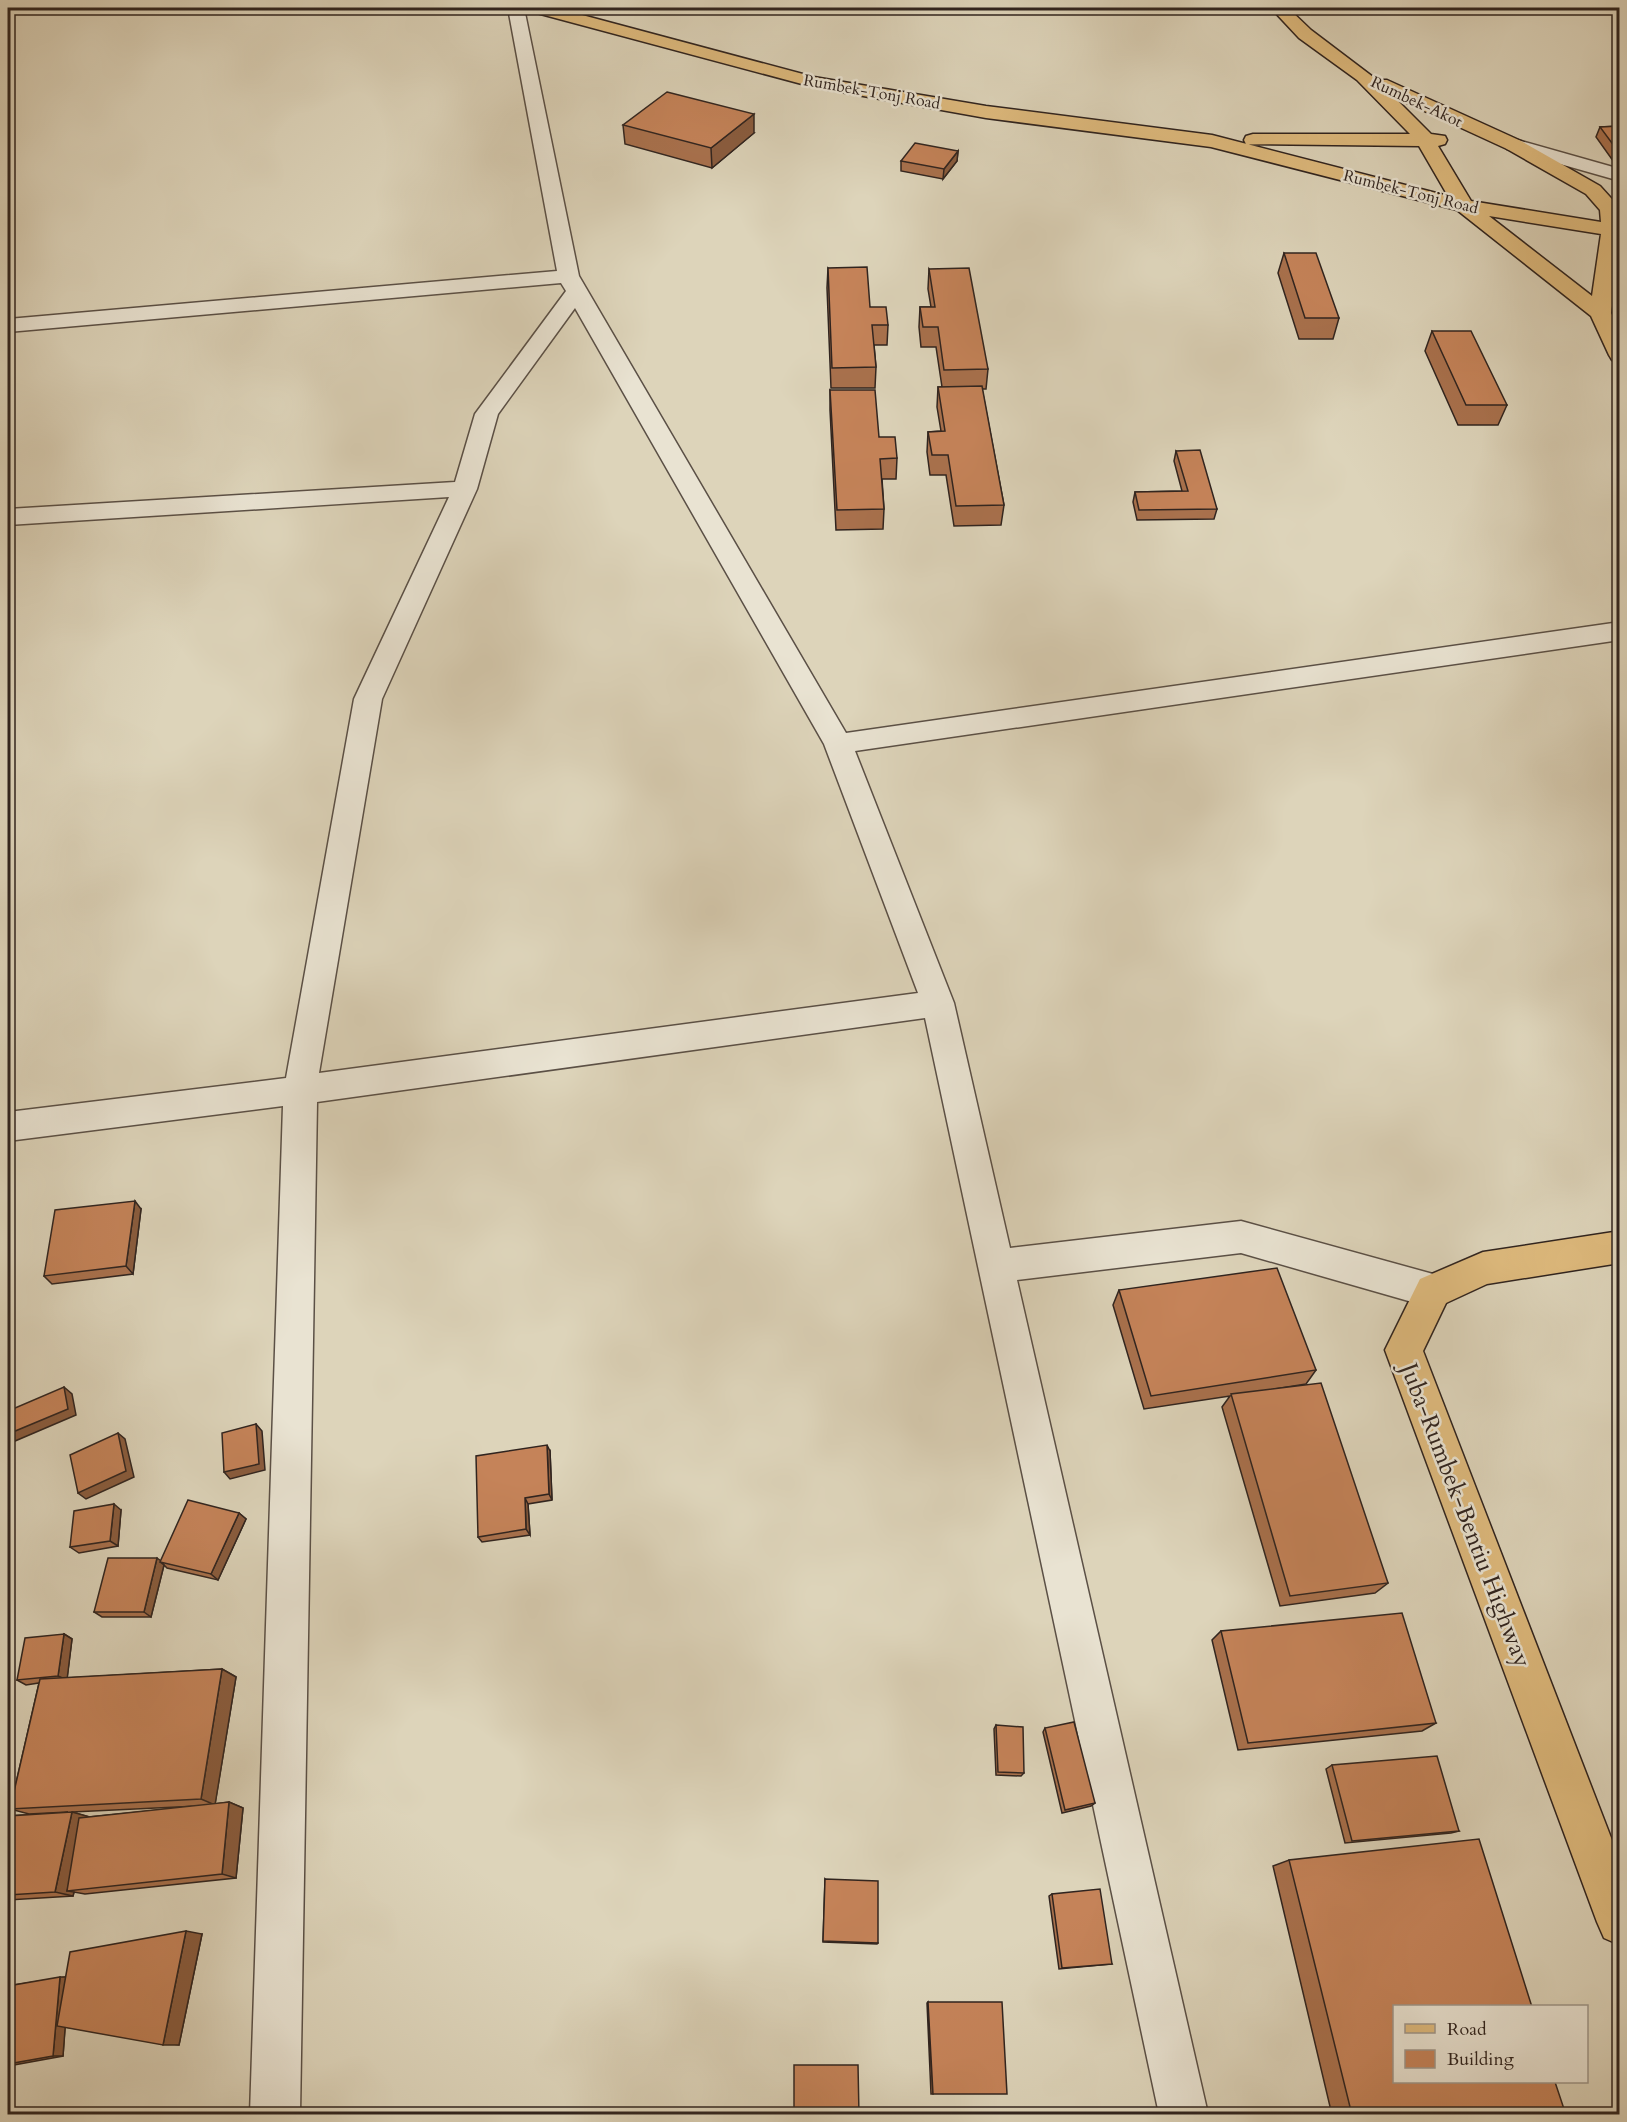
<svg xmlns="http://www.w3.org/2000/svg" width="1627" height="2122" viewBox="0 0 1627 2122" font-family="Cardo,serif">
<style>
.lines{fill:none;stroke-linecap:round;stroke-linejoin:round}
.minor-casing{stroke:#5b5046;stroke-width:3}
.primary-casing{stroke:#30241f;stroke-width:3}
.minor{fill:#e9e3d2;fill-rule:evenodd}
.primary{fill:#deba7d;fill-rule:evenodd}
.wall{fill:#a9714d;stroke:#30241f;stroke-width:1.5;fill-rule:evenodd}
.shaded-wall{fill:#8a5c3e;stroke:#30241f;stroke-width:1.5}
.building{fill:#c58359;stroke:#30241f;stroke-width:1.5}
.labels{text-anchor:middle;stroke-width:5;stroke-linejoin:round;paint-order:stroke}
.far-street-label{font-size:16px;fill:#30241f;stroke:#e9e3d2}
.near-street-label{font-size:24px;fill:#30241f;stroke:#e9e3d2}
</style>
<rect width="100%" height="100%" fill="#ddd4ba"/>
<filter id="stains"><feTurbulence type="fractalNoise" baseFrequency=".00333" numOctaves="4"/><feColorMatrix values="0 0 0 0 .2 0 0 0 0 .09 0 0 0 0 .02 0 0 0 .5 -.17"/></filter>
<radialGradient id="worn" r=".72"><stop offset=".6" stop-color="#630" stop-opacity="0"/><stop offset="1" stop-color="#630" stop-opacity=".3"/></radialGradient>
<g class="lines">
<!-- minor casing -->
<g class="minor-casing">
<g id="minor">
<path d="M508,8H524L579,276L846,733L1620,622V640L855,751L954,1003L1010,1248L1241,1221L1433,1274L1446,1279L1451,1291L1446,1303L1433,1308L1241,1253L1017,1280L1208,2114H1159L925,1018L317,1102L300,2114H250L283,1106L8,1141V1112L286,1078L354,699L449,497L8,525V509L455,482L475,414L566,291L561,283L8,332V319L557,271ZM575,308L824,744L918,993L319,1073L382,699L477,489L498,414Z"/>
<polygon points="1514,139 1620,169 1620,181 1507,149 1504,145 1507,141"/>
</g>
</g>
<!-- primary casing -->
<g class="primary-casing">
<g id="primary">
<path d="M531,8H556L814,77L986,106L1212,135L1448,196L1419,146L1246,144L1244,140L1246,136L1253,134H1410L1357,80L1299,38L1271,8H1288L1311,30L1377,80H1387L1521,141L1600,186L1620,208V249L1611,313L1620,331V362L1612,360L1609,355L1591,316L1457,210L1211,147L986,118L813,87L533,12ZM1394,97L1507,149L1586,194L1600,210L1601,222L1471,201L1438,146L1445,144L1447,140L1445,136L1431,134ZM1489,216L1601,234L1592,296Z"/>
<polygon points="1620,1231 1620,1263 1487,1284 1446,1303 1423,1351 1620,1861 1620,1945 1604,1938 1597,1922 1385,1350 1420,1279 1483,1252"/>
</g>
</g>
<!-- minor -->
<use href="#minor" class="minor"/>
<!-- primary -->
<use href="#primary" class="primary"/>
</g>
<!-- wall -->
<g class="wall">
<polygon points="623,125 754,133 712,168 625,144"/>
<polygon points="1620,126 1620,165 1616,165 1596,137 1600,127"/>
<polygon points="958,151 957,161 943,179 901,171 901,161"/>
<polygon points="1284,253 1339,318 1333,339 1299,339 1278,273"/>
<polygon points="828,268 870,307 888,325 887,345 874,345 876,367 875,388 831,388 827,288"/>
<polygon points="929,269 988,369 986,389 982,389 1004,505 1001,525 954,526 946,475 930,475 927,452 928,432 941,431 937,407 938,387 942,387 936,347 921,347 919,327 920,307 931,307 928,289"/>
<polygon points="1432,331 1507,405 1498,425 1458,425 1425,351"/>
<polygon points="830,390 879,437 897,458 896,479 882,479 884,509 883,529 836,530 830,410"/>
<polygon points="1176,451 1217,509 1214,519 1137,520 1133,502 1135,492 1182,491 1174,461"/>
<polygon points="141,1209 133,1274 52,1284 44,1276"/>
<polygon points="1119,1290 1316,1370 1306,1384 1274,1389 1388,1583 1375,1593 1280,1606 1222,1407 1230,1396 1144,1409 1113,1305"/>
<polygon points="550,1451 552,1500 528,1504 530,1535 482,1542 478,1537"/>
<polygon points="121,1510 118,1546 79,1553 70,1547"/>
<polygon points="239,1513 246,1519 218,1580 167,1568 164,1565 151,1617 102,1617 94,1612 161,1561"/>
<polygon points="1221,1631 1436,1723 1422,1731 1238,1750 1212,1640"/>
<path d="M64,1634L72,1639L67,1678L222,1669L236,1677L215,1804L229,1802L243,1808L236,1878L85,1894L74,1892L73,1896L8,1900V1816L68,1812L29,1814L10,1809L39,1683L26,1685L17,1680ZM198,1806L89,1817L72,1812Z"/>
<polygon points="996,1725 1024,1773 1021,1776 996,1775 994,1729"/>
<polygon points="1045,1728 1095,1803 1091,1806 1062,1813 1043,1732"/>
<polygon points="1332,1765 1459,1831 1451,1833 1345,1843 1326,1769"/>
<polygon points="1289,1860 1566,2115 1332,2115 1273,1866"/>
<polygon points="825,1879 878,1943 877,1944 823,1942"/>
<polygon points="1052,1894 1112,1964 1059,1969 1049,1896"/>
<polygon points="202,1934 179,2045 65,2027 63,2056 8,2066 8,1986 66,1977"/>
<polygon points="928,2002 933,2094 931,2094 927,2003"/>
</g>
<!-- shaded-wall -->
<g class="shaded-wall">
<polygon points="754,114 754,133 712,168 711,148"/>
<polygon points="958,151 957,161 943,179 944,169"/>
<polygon points="135,1201 141,1209 133,1274 126,1266"/>
<polygon points="64,1387 72,1394 76,1415 8,1444 8,1434"/>
<polygon points="256,1424 262,1431 265,1470 230,1479 224,1472"/>
<polygon points="118,1433 125,1439 134,1477 86,1499 78,1493"/>
<polygon points="547,1445 550,1451 552,1500 549,1494"/>
<polygon points="525,1498 528,1504 530,1535 526,1529"/>
<polygon points="114,1504 121,1510 118,1546 110,1541"/>
<polygon points="239,1513 246,1519 218,1580 211,1574"/>
<polygon points="157,1558 164,1563 160,1562 164,1565 151,1617 144,1612"/>
<polygon points="64,1634 72,1639 67,1680 58,1676"/>
<polygon points="222,1669 236,1677 215,1805 201,1799"/>
<polygon points="229,1802 243,1808 236,1878 222,1874"/>
<polygon points="72,1812 90,1817 67,1891 74,1892 73,1896 55,1892"/>
<polygon points="186,1931 202,1934 179,2045 163,2045"/>
<polygon points="60,1977 69,1977 63,2056 53,2056"/>
</g>
<!-- building -->
<g class="building">
<polygon points="667,92 754,114 711,148 623,125"/>
<polygon points="1620,126 1620,154 1600,127"/>
<polygon points="915,143 958,151 944,169 901,161"/>
<polygon points="1284,253 1316,253 1339,318 1305,318"/>
<polygon points="867,267 870,307 886,307 888,325 872,325 876,367 832,368 828,268"/>
<polygon points="969,268 988,369 944,370 938,327 923,327 920,307 935,307 929,269"/>
<polygon points="1432,331 1471,331 1507,405 1466,405"/>
<polygon points="982,386 1004,505 956,506 948,455 932,455 928,432 945,431 938,387"/>
<polygon points="830,390 875,390 879,437 895,437 897,458 880,459 884,509 837,510"/>
<polygon points="1200,450 1217,509 1139,510 1135,492 1188,491 1176,451"/>
<polygon points="135,1201 126,1266 44,1276 55,1210"/>
<polygon points="1277,1268 1316,1370 1151,1396 1119,1290"/>
<polygon points="1321,1383 1388,1583 1290,1596 1231,1394"/>
<polygon points="64,1387 68,1409 8,1434 8,1411"/>
<polygon points="256,1424 259,1464 224,1472 222,1433"/>
<polygon points="118,1433 126,1471 78,1493 70,1455"/>
<polygon points="547,1445 549,1494 525,1498 526,1529 478,1537 476,1456"/>
<polygon points="188,1500 239,1513 211,1574 160,1562"/>
<polygon points="114,1504 110,1541 70,1547 74,1511"/>
<polygon points="108,1558 157,1558 144,1612 94,1612"/>
<polygon points="1402,1613 1436,1723 1248,1743 1221,1631"/>
<polygon points="64,1634 58,1676 17,1680 25,1638"/>
<polygon points="222,1669 201,1799 10,1809 40,1679"/>
<polygon points="1074,1722 1095,1803 1065,1810 1045,1728"/>
<polygon points="996,1725 1023,1727 1024,1773 998,1772"/>
<polygon points="1437,1756 1459,1831 1352,1841 1332,1765"/>
<polygon points="229,1802 222,1874 67,1891 79,1818"/>
<polygon points="72,1812 55,1892 8,1895 8,1816"/>
<polygon points="1479,1839 1532,2007 1395,2007 1395,2082 1555,2082 1566,2115 1352,2115 1289,1860"/>
<polygon points="825,1879 878,1881 878,1943 823,1941"/>
<polygon points="1100,1889 1112,1964 1062,1968 1052,1894"/>
<polygon points="186,1931 163,2045 57,2026 70,1952"/>
<polygon points="60,1977 53,2056 8,2064 8,1986"/>
<polygon points="928,2002 1002,2002 1007,2094 933,2094"/>
<polygon points="794,2065 858,2065 859,2115 794,2115"/>
</g>
<g class="labels">
<!-- far-street labels -->
<g class="far-street-label">
<text transform="translate(872 91) rotate(10)" y="6">Rumbek-Tonj Road</text>
<text transform="translate(1417 101) rotate(25)" y="6">Rumbek-Akot</text>
<text transform="translate(1411 191) rotate(14)" y="6">Rumbek-Tonj Road</text>
</g>
<!-- near-street labels -->
<g class="near-street-label">
<text transform="translate(1466 1515) rotate(69)" y="8">Juba-Rumbek-Bentiu Highway</text>
</g>
</g>
<!-- margin -->
<rect width="1627" height="2122" fill="none" stroke="#ddd4ba" stroke-width="30"/>
<rect x="9" y="9" width="1609" height="2104" fill="none" stroke="#30241f" stroke-width="3"/>
<rect x="15" y="15" width="1597" height="2092" fill="none" stroke="#30241f" stroke-width="1.5"/>
<!-- legend -->
<rect x="1393" y="2005" width="195" height="78" fill="#e9e3d2" stroke="#9f978a" stroke-width="1.5"/>
<rect x="1405" y="2024" width="30" height="9" fill="#deba7d" stroke="#9f978a" stroke-width="1.5"/>
<text x="1447" y="2035" font-size="18" fill="#30241f">Road</text>
<rect x="1405" y="2050" width="30" height="18" fill="#c58359" stroke="#9f978a" stroke-width="1.5"/>
<text x="1447" y="2065" font-size="18" fill="#30241f">Building</text>
<rect width="100%" height="100%" filter="url(#stains)"/>
<rect width="100%" height="100%" fill="url(#worn)"/>
</svg>
